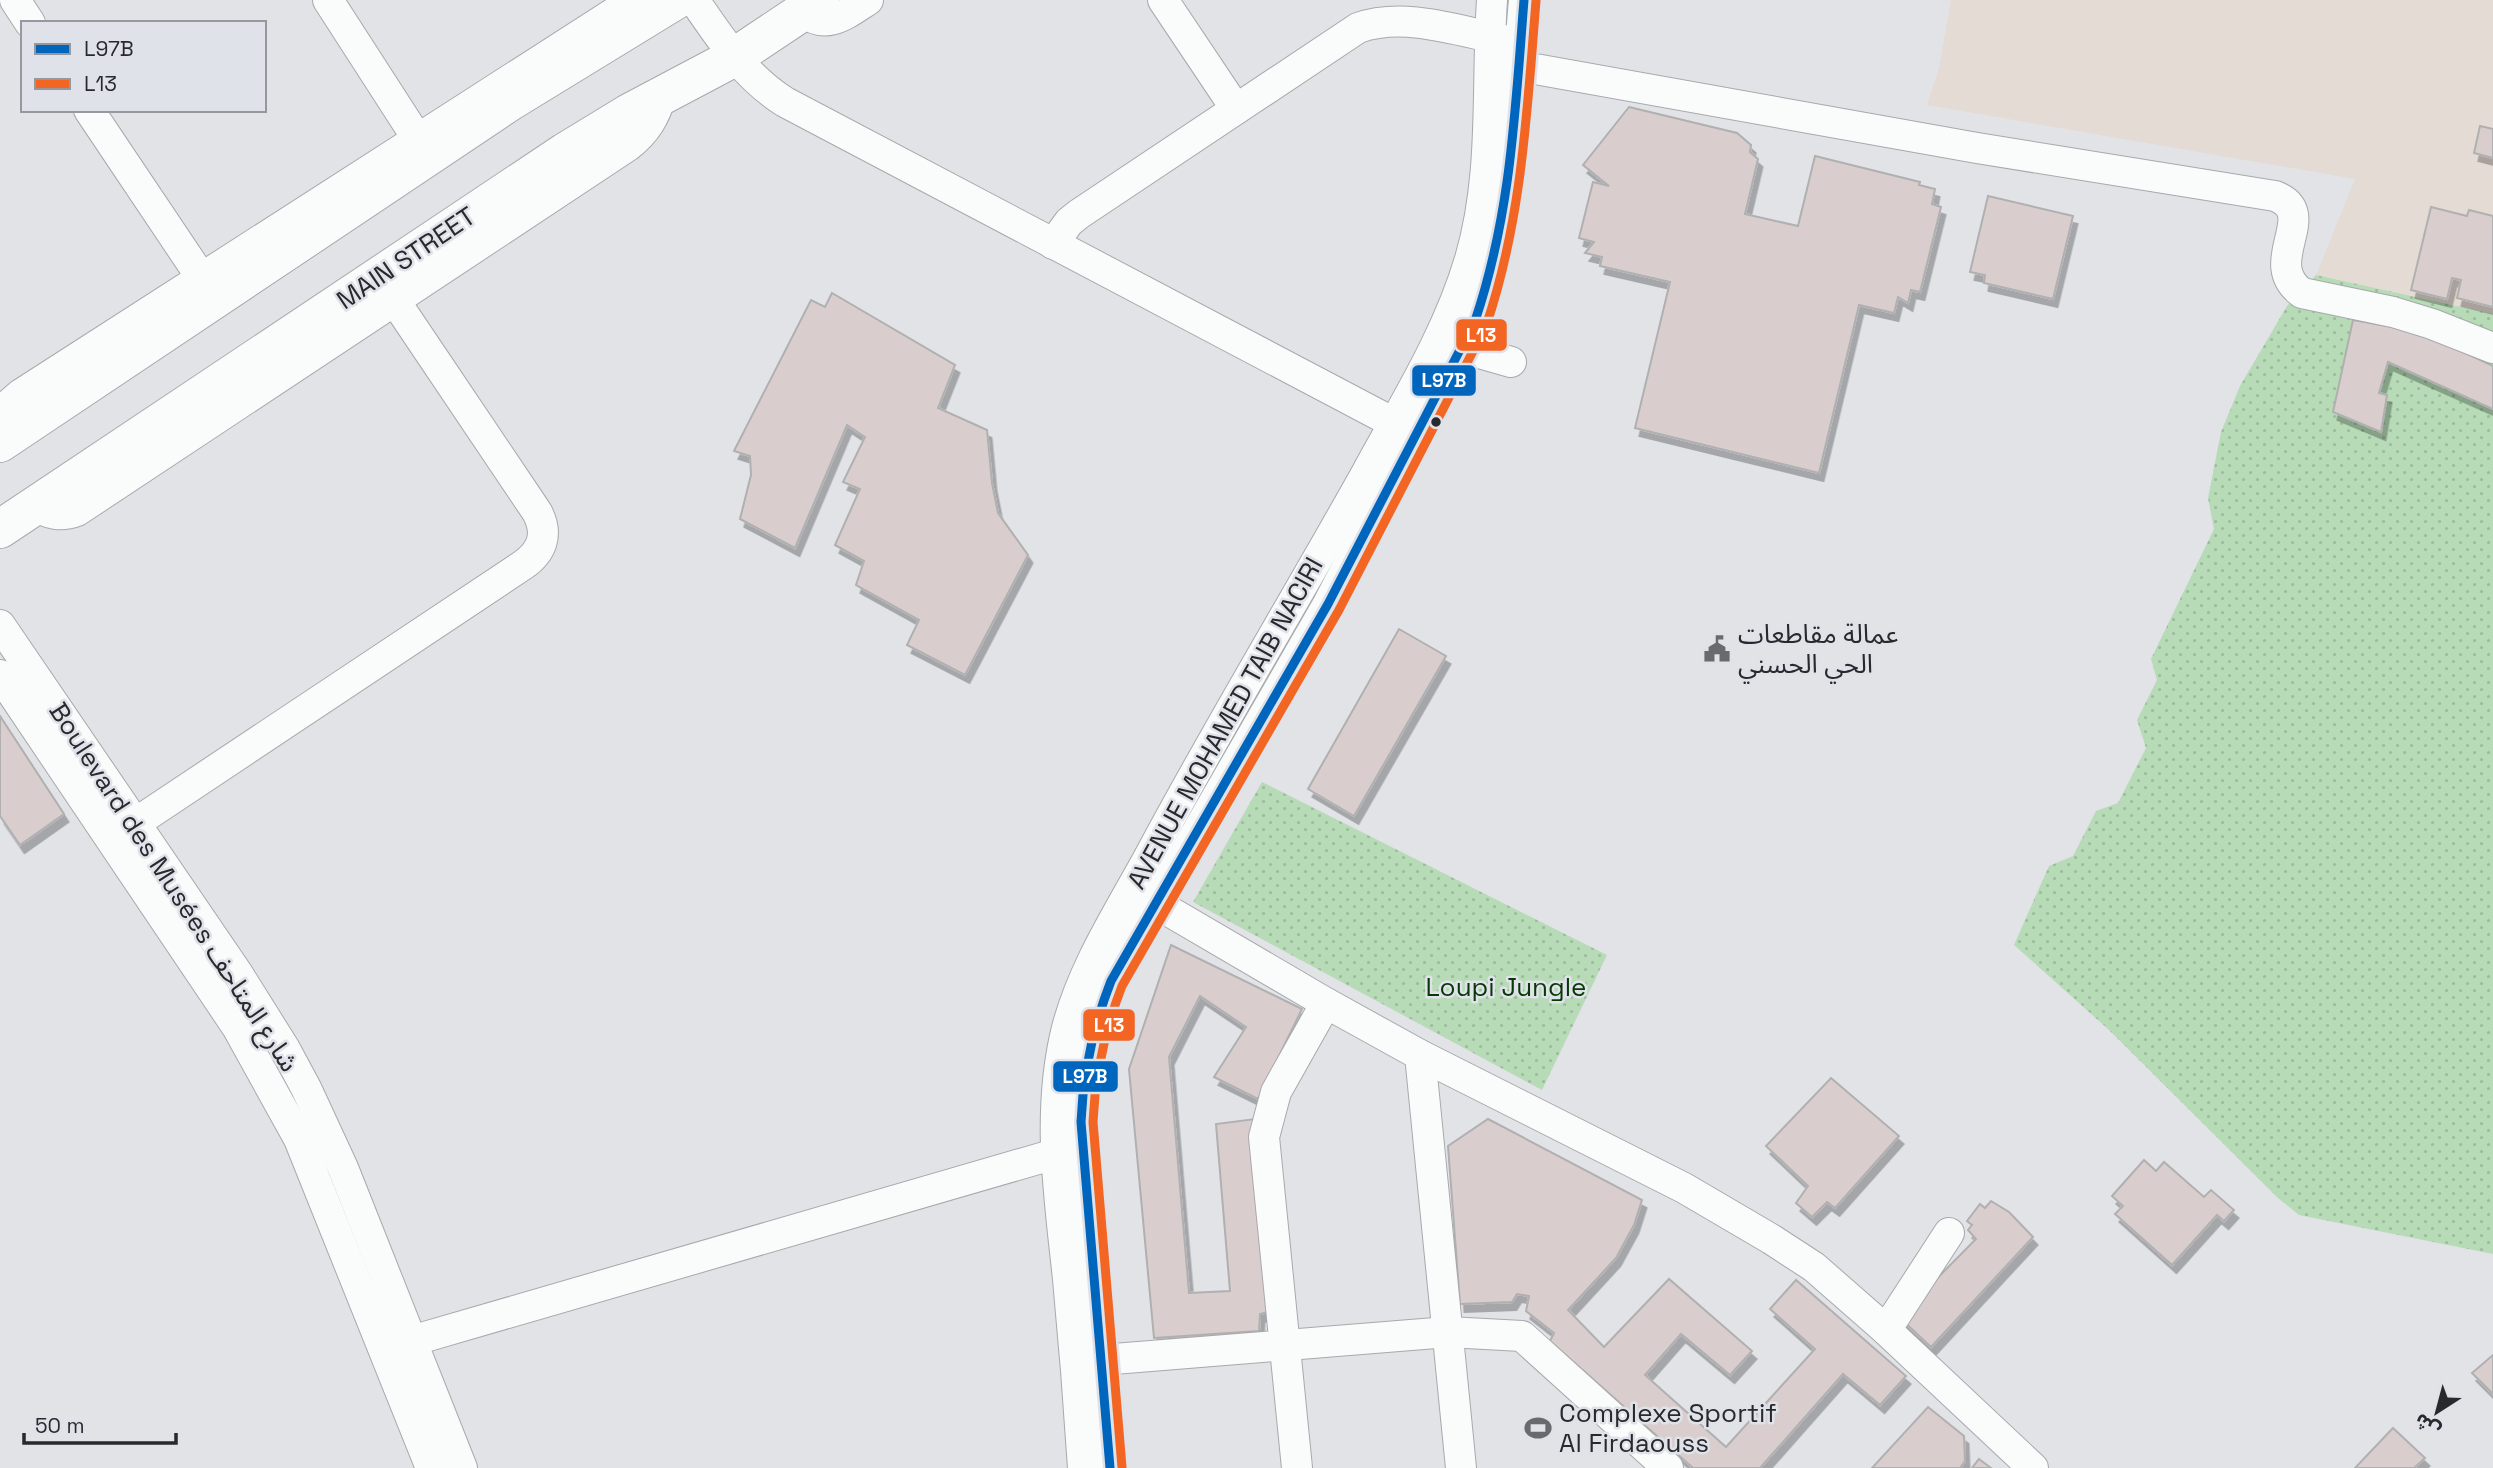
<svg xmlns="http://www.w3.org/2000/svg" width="2493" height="1468" viewBox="0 0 2493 1468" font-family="'Space Grotesk','Noto Sans Arabic',sans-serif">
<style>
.medical{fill:#e5dbd5}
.park{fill:url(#park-dots)}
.building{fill:#d9cecd;stroke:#b0b0b1;stroke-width:2;filter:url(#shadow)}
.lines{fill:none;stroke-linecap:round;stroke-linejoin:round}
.minor-casing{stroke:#a7a9ac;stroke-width:32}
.major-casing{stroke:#a7a9ac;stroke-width:40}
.minor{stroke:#fafbfb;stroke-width:30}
.major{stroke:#fafbfb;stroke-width:38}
.bus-1-casing{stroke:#dfe2e9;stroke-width:14}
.bus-2-casing{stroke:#dfe2e9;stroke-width:14}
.bus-1{stroke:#0065bd;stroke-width:9}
.bus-2{stroke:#f26522;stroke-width:9}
.bus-dot{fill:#28292c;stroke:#dfe2e9;stroke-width:2.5}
.labels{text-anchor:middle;stroke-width:5;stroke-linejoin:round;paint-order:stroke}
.street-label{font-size:26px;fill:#28292c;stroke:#dfe2e9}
.poi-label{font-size:26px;fill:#28292c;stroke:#dfe2e9;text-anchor:start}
.park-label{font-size:26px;fill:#063904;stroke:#dfe2e9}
.line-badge{stroke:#dfe2e9;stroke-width:2.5}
.badge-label{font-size:19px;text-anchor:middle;font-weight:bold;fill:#fff}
</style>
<defs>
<pattern id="park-dots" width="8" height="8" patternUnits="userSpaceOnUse" patternTransform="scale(1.75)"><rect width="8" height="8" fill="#b7dbb7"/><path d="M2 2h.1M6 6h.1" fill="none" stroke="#9dbc9e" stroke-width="1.8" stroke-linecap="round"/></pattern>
<filter id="shadow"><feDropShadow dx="4.5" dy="8" stdDeviation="0" flood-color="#0004"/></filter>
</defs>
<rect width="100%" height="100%" fill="#e1e3e7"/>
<!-- medical -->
<polygon class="medical" points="1951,0 2493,0 2493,314 2316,275 2355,179 1927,105 1939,68"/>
<!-- park -->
<g class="park">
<polygon points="2316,275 2493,314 2493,1254 2299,1215 2278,1198 2108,1029 2014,945 2049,866 2073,856 2096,811 2118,803 2146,748 2137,720 2157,680 2151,659 2214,529 2208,498 2221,432 2240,386 2287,306"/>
<polygon points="1262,782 1607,955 1542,1090 1193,902"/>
</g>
<!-- building -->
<g class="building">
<polygon points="1629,107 1737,133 1751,145 1750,152 1758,159 1745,214 1798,226 1815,156 1920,182 1919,185 1935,189 1932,204 1941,207 1920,292 1911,290 1908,303 1898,297 1894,313 1859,305 1819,473 1635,428 1670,282 1600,266 1602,257 1585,253 1594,242 1579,238 1593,182 1609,186 1583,165"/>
<polygon points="2480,126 2493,129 2493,158 2474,153"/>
<polygon points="1988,196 2073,216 2053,299 1984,283 1985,275 1970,272"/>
<polygon points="2431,207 2467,216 2469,210 2493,216 2493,307 2457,298 2461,280 2452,278 2447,299 2411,290"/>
<polygon points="832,293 955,365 938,408 987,430 992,483 998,513 1028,555 965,675 907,645 919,620 856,585 864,561 835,545 860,489 843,482 865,437 847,425 795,548 740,519 751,475 750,456 734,451 811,300 825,307"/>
<polygon points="2353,320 2404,329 2451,346 2493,366 2493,409 2388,362 2379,393 2387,395 2381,432 2333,412"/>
<polygon points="1399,629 1446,656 1354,816 1308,789"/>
<polygon points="0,716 64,814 20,845 0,816"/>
<polygon points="1171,945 1302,1009 1258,1099 1214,1077 1246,1027 1200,996 1169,1057 1189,1293 1230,1291 1216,1124 1255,1119 1271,1311 1260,1314 1259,1331 1154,1338 1129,1069"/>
<polygon points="1831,1078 1899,1136 1835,1208 1827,1202 1812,1217 1796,1203 1808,1186 1766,1146"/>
<polygon points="1488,1119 1642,1200 1634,1225 1616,1258 1568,1310 1604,1347 1669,1279 1752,1351 1730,1375 1681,1334 1645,1375 1726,1447 1815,1349 1770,1309 1796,1280 1906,1376 1880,1405 1843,1374 1760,1468 1693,1468 1550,1341 1554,1333 1526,1311 1529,1296 1517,1294 1512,1302 1460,1304 1448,1146"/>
<polygon points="2144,1160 2156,1171 2164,1162 2204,1197 2211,1190 2234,1210 2224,1221 2217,1215 2172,1265 2115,1214 2123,1206 2112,1196"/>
<polygon points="1991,1201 2009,1212 2033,1237 1931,1347 1899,1317 1976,1239 1968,1230 1972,1225 1967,1221 1980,1204 1985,1208"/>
<polygon points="2493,1355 2493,1394 2472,1373"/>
<polygon points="1928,1407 1964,1436 1965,1461 1960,1468 1872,1468"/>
<polygon points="2393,1428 2425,1458 2414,1468 2355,1468"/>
<polygon points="1979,1459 1991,1468 1972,1468"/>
</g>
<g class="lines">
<!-- minor casing -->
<g class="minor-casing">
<g id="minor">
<polyline points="15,0 30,23"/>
<polyline points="328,0 417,138"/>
<path d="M694,0C721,39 744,76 785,102L1394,423"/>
<polyline points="1163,0 1236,109"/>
<path d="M803,12C827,31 846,14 868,0"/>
<path d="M1501,63L1977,148L2275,196C2322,214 2259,262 2302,293L2393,312L2432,324L2493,348"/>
<polyline points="89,110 201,277"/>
<path d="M1053,244L1069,222L1079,214L1358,28C1406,11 1461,32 1509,41"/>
<polyline points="1462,348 1511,362"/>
<polyline points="0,412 21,394 634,0"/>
<path d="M35,505C49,515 61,517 77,511L628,146C646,132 655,117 661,96"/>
<polyline points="0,625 238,974 285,1049 306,1088 343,1168 462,1468"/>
<polyline points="0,675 237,1027 299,1139 431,1468"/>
<path d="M134,824L523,565C542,552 549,534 537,512L395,301"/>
<polyline points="1138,893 1326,1003 1420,1055 1684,1188 1771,1239 1814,1267 1886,1330 2033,1468"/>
<polyline points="1420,1055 1461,1468"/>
<polyline points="1886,1330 1949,1233"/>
<polyline points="411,1341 1055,1154"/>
<polyline points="1101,1360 1448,1332 1522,1336 1668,1468"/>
<path d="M1083,1468C1079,1405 1074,1342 1068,1279C1059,1194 1046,1112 1067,1028C1083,967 1119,912 1149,857C1218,727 1295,601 1367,472C1404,404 1448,334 1470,259C1495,174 1486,87 1492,0"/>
<path d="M1110,1468L1081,1122C1082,1072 1092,1027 1111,981L1328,604L1475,321C1515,215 1514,110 1524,0"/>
<polyline points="1297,1468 1264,1137 1276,1092 1326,1003"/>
</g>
</g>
<!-- major casing -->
<g class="major-casing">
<g id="major">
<polyline points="0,443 511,101 676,0"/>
<polyline points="0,529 565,152 629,113 733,58 820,0"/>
</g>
</g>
<!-- minor -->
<use href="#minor" class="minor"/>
<!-- major -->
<use href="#major" class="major"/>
<!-- bus-1 casing -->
<g class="bus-1-casing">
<path id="bus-1" d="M1110,1468L1081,1122C1083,1073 1093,1027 1111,981L1328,604L1475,321C1511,214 1515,112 1524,0"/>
</g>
<!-- bus-2 casing -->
<g class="bus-2-casing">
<path id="bus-2" d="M1122,1467L1093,1122C1095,1074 1105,1030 1122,986L1339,610L1486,326C1522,220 1527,111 1536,1"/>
</g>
<!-- bus-1 -->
<use href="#bus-1" class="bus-1"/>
<!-- bus-2 -->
<use href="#bus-2" class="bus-2"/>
</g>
<!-- icons -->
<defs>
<g id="civic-bare" transform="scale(2.1)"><path d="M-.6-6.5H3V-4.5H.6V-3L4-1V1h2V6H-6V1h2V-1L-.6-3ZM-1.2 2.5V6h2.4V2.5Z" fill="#696a6d" stroke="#dfe2e9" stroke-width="2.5" paint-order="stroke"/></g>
<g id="stadium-bare" transform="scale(2.1)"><path d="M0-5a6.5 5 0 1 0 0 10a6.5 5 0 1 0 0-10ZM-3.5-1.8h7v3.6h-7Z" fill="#696a6d" stroke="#dfe2e9" stroke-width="2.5" paint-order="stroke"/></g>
</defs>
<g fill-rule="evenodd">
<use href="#civic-bare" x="1717" y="649"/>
<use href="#stadium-bare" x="1538" y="1428"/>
</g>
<!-- markers -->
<circle class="bus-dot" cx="1436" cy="422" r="6"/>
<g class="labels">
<!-- street labels -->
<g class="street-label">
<text transform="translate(406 258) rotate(-34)" y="9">MAIN STREET</text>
<text transform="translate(1225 723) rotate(-61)" y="9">AVENUE MOHAMED TAIB NACIRI</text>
<text transform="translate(174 887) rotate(57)" y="9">Boulevard des Musées شارع المتاحف</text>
</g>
<!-- poi labels -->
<g class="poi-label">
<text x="1738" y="643">عمالة مقاطعات<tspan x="1738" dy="30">الحي الحسني</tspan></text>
<text x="1559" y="1422">Complexe Sportif<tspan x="1559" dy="30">Al Firdaouss</tspan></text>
</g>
<!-- park labels -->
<g class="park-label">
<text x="1506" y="996">Loupi Jungle</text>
</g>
</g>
<g class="line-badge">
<rect x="1455" y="318" width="53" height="34" rx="7" fill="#f26522"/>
<rect x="1411" y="364" width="66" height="33" rx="7" fill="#0065bd"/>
<rect x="1082" y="1008" width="54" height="34" rx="7" fill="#f26522"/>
<rect x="1052" y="1060" width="67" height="33" rx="7" fill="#0065bd"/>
</g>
<g class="badge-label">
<text x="1481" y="342">L13</text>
<text x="1444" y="387">L97B</text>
<text x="1109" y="1032">L13</text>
<text x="1085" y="1083">L97B</text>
</g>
<!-- legend -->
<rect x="21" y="21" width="245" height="91" fill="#dfe2e9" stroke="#96989d" stroke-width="2"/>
<rect x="35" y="44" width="35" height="10" fill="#0065bd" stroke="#96989d" stroke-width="2"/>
<text x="84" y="56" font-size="21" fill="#28292c">L97B</text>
<rect x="35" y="79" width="35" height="10" fill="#f26522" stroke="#96989d" stroke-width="2"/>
<text x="84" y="91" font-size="21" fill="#28292c">L13</text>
<!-- north arrow -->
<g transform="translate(2437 1412) rotate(216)" stroke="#dfe2e9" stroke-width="5" paint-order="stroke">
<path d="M0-5L12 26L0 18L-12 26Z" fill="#28292c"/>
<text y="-10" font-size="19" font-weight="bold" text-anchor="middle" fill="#28292c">ش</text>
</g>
<!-- scale -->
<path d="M24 1433v10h152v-10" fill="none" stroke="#28292c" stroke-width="3.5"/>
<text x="35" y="1433" font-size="21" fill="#28292c" stroke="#dfe2e9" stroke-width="5" paint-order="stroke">50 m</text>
</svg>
